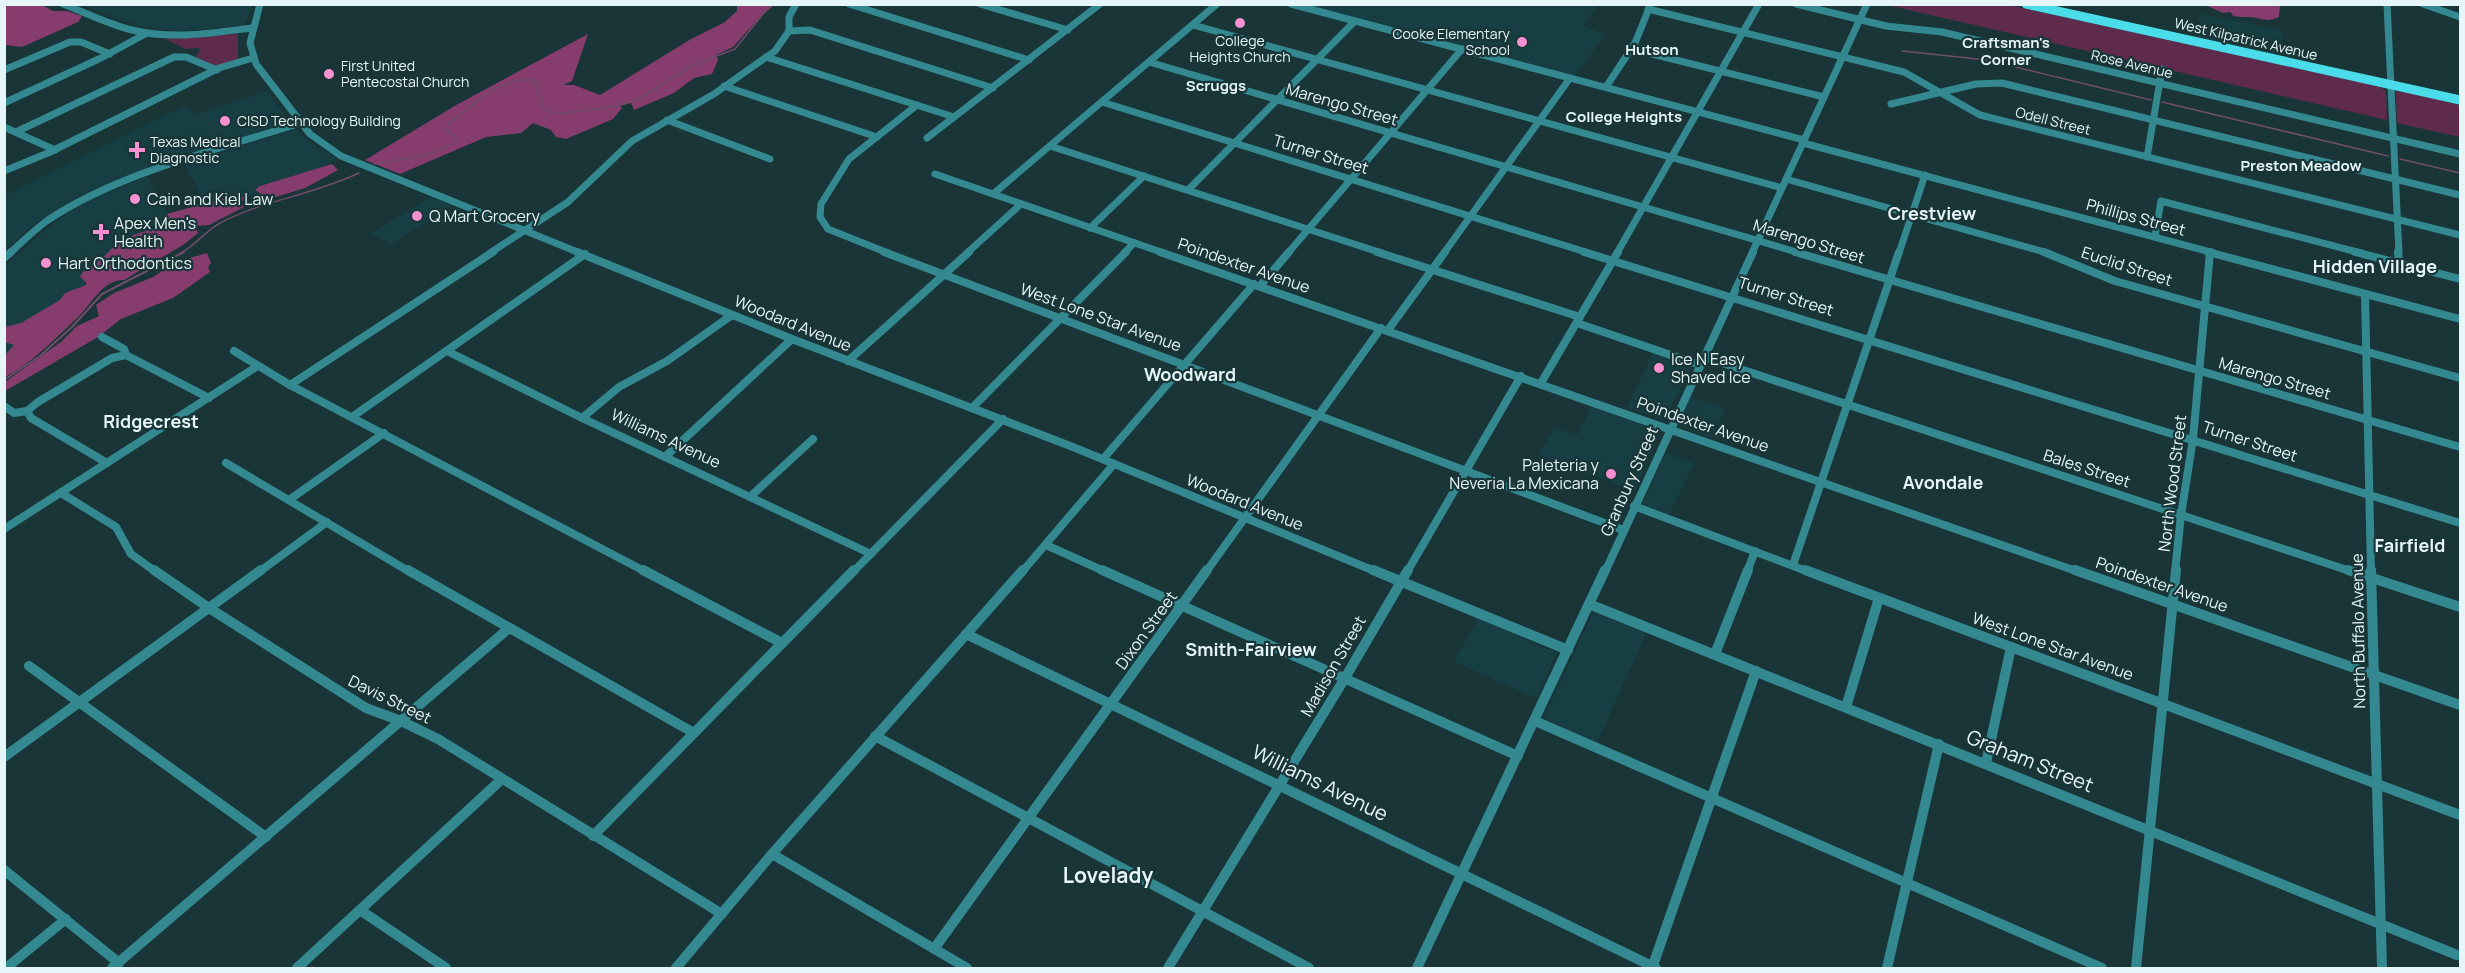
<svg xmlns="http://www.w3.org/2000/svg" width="2465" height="973" viewBox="0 0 2465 973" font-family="Manrope,sans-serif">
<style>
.built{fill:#173f43}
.green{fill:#5e2b4c}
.forest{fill:#873c6e}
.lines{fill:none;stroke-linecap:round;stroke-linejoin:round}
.stream-far1{stroke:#6e4d69;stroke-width:1.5}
.stream{stroke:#6e4d69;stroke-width:2}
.minor-far2{stroke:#348991;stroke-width:7}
.minor-far1{stroke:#348991;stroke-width:8}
.minor{stroke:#348991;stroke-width:10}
.major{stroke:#4adce9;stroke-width:9}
.poi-dot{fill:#f590d1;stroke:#193538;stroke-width:2}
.labels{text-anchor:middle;stroke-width:4.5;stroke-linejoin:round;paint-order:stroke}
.far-poi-label{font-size:14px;fill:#e6f6f8;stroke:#193538;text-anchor:start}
.far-street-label{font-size:14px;fill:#e6f6f8;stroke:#193538}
.far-neighbourhood-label{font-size:15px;font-weight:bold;fill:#e6f6f8;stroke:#193538}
.street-label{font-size:16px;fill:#e6f6f8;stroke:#193538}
.poi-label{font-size:16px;fill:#e6f6f8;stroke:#193538;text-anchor:start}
.neighbourhood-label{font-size:18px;font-weight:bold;fill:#e6f6f8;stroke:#193538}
.near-street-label{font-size:20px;fill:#e6f6f8;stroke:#193538}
.near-neighbourhood-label{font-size:21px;font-weight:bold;fill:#e6f6f8;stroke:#193538}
</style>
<rect width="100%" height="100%" fill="#193538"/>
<!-- built -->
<g class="built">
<polygon points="81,5 253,5 244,25 183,31 142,27"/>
<polygon points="1301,5 1598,5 1583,26 1605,34 1575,77"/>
<polygon points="2201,14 2283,31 2280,57 2199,39"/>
<polygon points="267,91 282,111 285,118 283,122 252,135 131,174 81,195 34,224 5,250 5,195 183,106 197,114"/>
<polygon points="295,129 319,149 336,158 317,174 208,209 185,165"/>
<polygon points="147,177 171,220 5,355 5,265 62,216 98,196"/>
<polygon points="431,197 453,205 392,244 370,234"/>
<polygon points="1653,352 1692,367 1664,420 1627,408"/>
<polygon points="1690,397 1725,409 1712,438 1678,425"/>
<polygon points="1592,405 1661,430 1634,491 1539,455 1554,428 1577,435"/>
<polygon points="1665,453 1694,463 1669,515 1644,505 1643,503"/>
<polygon points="1594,611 1647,631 1597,743 1547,720 1544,717"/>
<polygon points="1478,618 1557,653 1536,698 1454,662"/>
</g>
<!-- green -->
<g class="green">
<polygon points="1887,5 2009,5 2379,86 2386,91 2387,120"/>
<polygon points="238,34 238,60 216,66 196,57 200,50 199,48 186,49 165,39"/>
<polygon points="2401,91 2460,105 2460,137 2397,123 2396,92"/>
</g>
<!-- forest -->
<g class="forest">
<polygon points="5,4 42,5 53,11 67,11 82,16 78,22 22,47 5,45"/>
<polygon points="737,5 774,5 759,18 733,47 716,55 718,60 712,74 694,78 674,93 634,110 631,103 620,106 622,108 613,119 566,139 556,137 551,130 533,123 521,133 486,137 400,174 365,160 458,104 588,34 572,81 563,85 574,85 600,95 691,39 725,22 737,11"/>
<path d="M2205,5H2280L2279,17C2263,24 2261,16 2246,17C2240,17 2238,17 2232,15L2231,12L2223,13Z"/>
<polygon points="332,164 338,170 305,188 263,201 257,196 260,193 255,190 260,186"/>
<path d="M235,195L245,197L244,200L235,203L236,205L241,204L244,207L209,225L195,226L198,233L183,245L124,280C102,280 92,304 78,317C56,338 32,363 5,377V355L14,345L5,342V327L21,323L60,300L65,293L86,285V282L80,277L83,272C94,264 104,258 112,248C123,236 143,233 156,227L158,222L165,219L167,214Z"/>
<polygon points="207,253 211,263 208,267 210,272 173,298 121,319 98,337 5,391 5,382 61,342 77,326 99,316 96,305 114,293 153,277 176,262"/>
</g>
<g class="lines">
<!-- stream-far1 -->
<g class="stream-far1">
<polyline points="1902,51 1987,60 2151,100"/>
<polyline points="2162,102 2388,156"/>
<polyline points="2400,159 2460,173"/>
<path d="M374,164C401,159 435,158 457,139L445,128L446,126C472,107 501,73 536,81L543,108L548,112L567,113L616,106L639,99L691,66L735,49L771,4"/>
<path d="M181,253C196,245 206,230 222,222C265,200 315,194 359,173"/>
</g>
<!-- stream -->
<polyline class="stream" points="4,380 40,356 72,327 102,294 184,252"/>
<!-- minor-far2 -->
<g class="minor-far2">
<path d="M63,4C86,13 108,24 132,30C172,40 212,33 252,28"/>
<polyline points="260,4 250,43 256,64 310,134 341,156 580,253"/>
<polyline points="849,4 1029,60"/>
<polyline points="980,4 1068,30"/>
<polyline points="1291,4 1804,140"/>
<polyline points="1796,4 1886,26 1942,32 2460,154"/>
<polyline points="2387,4 2399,253"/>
<polyline points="2423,4 2460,17"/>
<polyline points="1648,9 1904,72 1980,115 2460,235"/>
<polyline points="1193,25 1782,188"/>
<polyline points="789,31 810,30 993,88"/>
<polyline points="1632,49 1824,97"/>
<polyline points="766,57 954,117"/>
<polyline points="1149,62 1800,253"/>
<polyline points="4,70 70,42 81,42 110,54"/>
<polyline points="724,86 877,137"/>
<polyline points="1606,87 1635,43 1650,6"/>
<polyline points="1102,102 1589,253"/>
<polyline points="4,103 101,58 147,33"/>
<polyline points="1891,104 1976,84 2002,83 2460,195"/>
<polyline points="667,120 770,159"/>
<polyline points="4,127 55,150"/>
<polyline points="16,132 174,57 186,57 217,70"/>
<polyline points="927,138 1100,4"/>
<polyline points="1803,143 2214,253"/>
<polyline points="1050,146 1382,253"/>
<polyline points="2147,157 2162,69"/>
<polyline points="4,171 48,153 219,68 253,58"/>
<polyline points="935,174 1164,253"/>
<polyline points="1786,179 2048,253"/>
<polyline points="1188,190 1355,21"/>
<polyline points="993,194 1217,4"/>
<polyline points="1090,228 1144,176"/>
<polyline points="2155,236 2161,201 2361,253"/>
<path d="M10,253C22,242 34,230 48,220C120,172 218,150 300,123"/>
<polyline points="490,253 568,202 632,141 714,94 775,51 789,31 789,17 796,4"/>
<polyline points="888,253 828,229 820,217 821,204 849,159 917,105"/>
<polyline points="967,253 1021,204"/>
<polyline points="1124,253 1134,243"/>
<polyline points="1288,253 1462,49"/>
<polyline points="1444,253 1570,78"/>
<polyline points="1617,253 1759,4"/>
<polyline points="1752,253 1867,4"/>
<polyline points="1899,253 1925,175"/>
</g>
<!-- minor-far1 -->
<g class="minor-far1">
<polyline points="577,252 792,339 1073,447 1377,572"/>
<polyline points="884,252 1623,530"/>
<polyline points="1160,252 2079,572"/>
<polyline points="1377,252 1580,317"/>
<polyline points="1584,252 2460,523"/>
<polyline points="1795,252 2460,447"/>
<polyline points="2044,252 2115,281 2460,378"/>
<polyline points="2208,252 2460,319"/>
<polyline points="2355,252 2460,279"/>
<polyline points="2398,252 2399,263"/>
<polyline points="4,258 11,252"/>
<polyline points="1260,286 1289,252"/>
<polyline points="2365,294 2371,572"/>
<polyline points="1577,323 1700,365"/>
<polyline points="1388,330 1445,252"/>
<polyline points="102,337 124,349 126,355 209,398"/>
<polyline points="234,351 290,385 646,572"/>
<polyline points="447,351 582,418 871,554"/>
<polyline points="1704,357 2353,572"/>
<polyline points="848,361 969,252"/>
<polyline points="1541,383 1618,252"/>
<polyline points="290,385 493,252"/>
<polyline points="4,406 14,413 27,411 31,418 107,463"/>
<polyline points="972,408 1126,252"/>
<polyline points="27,411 38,402 112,358 126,355"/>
<polyline points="352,417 585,254"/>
<polyline points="582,418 619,387 667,361 732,315"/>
<polyline points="666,456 792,339"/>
<polyline points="1103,459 1254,284"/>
<polyline points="226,463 410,572"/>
<polyline points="61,493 116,527 131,554 156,572"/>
<polyline points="751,496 813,439"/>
<polyline points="289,500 384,433"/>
<polyline points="1634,506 1809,572"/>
<polyline points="4,529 256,367"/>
<polyline points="1046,545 1106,572"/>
<polyline points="1793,565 1899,252"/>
<polyline points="259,572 327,522"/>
<polyline points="853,572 1003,419"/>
<polyline points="1022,572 1114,464"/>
<polyline points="1206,572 1381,328"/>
<polyline points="1407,572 1521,376"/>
<polyline points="1605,572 1753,252"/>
<polyline points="1747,572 1755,551"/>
<polyline points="2175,572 2181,515 2193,439 2210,252"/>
</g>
<!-- minor -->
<g class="minor">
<polyline points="154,570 209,608 366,708 401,721 438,739 722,914"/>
<polyline points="408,570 694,733"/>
<polyline points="643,570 782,643"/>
<polyline points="1102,570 1518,756"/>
<polyline points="1373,570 1568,650"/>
<polyline points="1805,570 2460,815"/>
<polyline points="2075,570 2460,705"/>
<polyline points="2348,570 2460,607"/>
<polyline points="2371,570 2382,968"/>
<polyline points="1589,604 2457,955"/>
<polyline points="966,634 1656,968"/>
<polyline points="1715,654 1748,570"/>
<polyline points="29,666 266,837"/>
<polyline points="1846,707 1879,598"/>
<polyline points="1535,721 2102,968"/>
<polyline points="875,736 1309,968"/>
<polyline points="4,757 261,570"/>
<polyline points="1986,763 2011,647"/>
<polyline points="593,836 854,570"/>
<polyline points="772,854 967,968"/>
<polyline points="4,870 119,963"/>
<polyline points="360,910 446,968"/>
<polyline points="934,949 1207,570"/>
<polyline points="6,968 66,919"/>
<polyline points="112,968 508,629"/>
<polyline points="297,968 502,779"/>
<polyline points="676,968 772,854 1023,570"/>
<polyline points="1168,968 1345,678 1408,570"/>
<polyline points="1417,968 1605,570"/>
<polyline points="1652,968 1756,671"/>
<polyline points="1887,968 1939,744"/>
<polyline points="2136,968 2176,570"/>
</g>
<!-- major -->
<polyline class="major" points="2026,4 2460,100"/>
</g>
<!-- markers -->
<g class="poi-dot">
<circle cx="1240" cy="23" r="6"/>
<circle cx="1522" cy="42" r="6"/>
<circle cx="329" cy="74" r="6"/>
<circle cx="225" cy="121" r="6"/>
<path d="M134 141h6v6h6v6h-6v6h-6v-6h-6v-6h6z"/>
<circle cx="135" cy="199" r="6"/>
<circle cx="417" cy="216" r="6"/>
<path d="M98 223h6v6h6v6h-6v6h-6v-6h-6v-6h6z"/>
<circle cx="46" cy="263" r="6"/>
<circle cx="1659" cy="368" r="6"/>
<circle cx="1611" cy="474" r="6"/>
</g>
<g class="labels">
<!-- far-poi labels -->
<g class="far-poi-label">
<text x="1510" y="39" text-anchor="end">Cooke Elementary<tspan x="1510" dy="16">School</tspan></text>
<text x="1240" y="46" text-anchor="middle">College<tspan x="1240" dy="16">Heights Church</tspan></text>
<text x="341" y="71">First United<tspan x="341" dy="16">Pentecostal Church</tspan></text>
<text x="237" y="126">CISD Technology Building</text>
<text x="150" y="147">Texas Medical<tspan x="150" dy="16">Diagnostic</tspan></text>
</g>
<!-- far-street labels -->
<g class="far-street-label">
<text transform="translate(2246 39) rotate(13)" y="5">West Kilpatrick Avenue</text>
<text transform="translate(2132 64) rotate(13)" y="5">Rose Avenue</text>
<text transform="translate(2053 121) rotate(14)" y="5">Odell Street</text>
</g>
<!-- far-neighbourhood labels -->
<g class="far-neighbourhood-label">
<text x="2006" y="48">Craftsman's<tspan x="2006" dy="17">Corner</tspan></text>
<text x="1652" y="55">Hutson</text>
<text x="1216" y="91">Scruggs</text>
<text x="1624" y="122">College Heights</text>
<text x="2301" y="171">Preston Meadow</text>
</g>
<!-- street labels -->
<g class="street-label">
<text transform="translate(1342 104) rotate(16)" y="6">Marengo Street</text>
<text transform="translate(1321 154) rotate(17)" y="6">Turner Street</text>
<text transform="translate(2136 217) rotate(15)" y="6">Phillips Street</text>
<text transform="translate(1809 241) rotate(17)" y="6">Marengo Street</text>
<text transform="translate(1244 265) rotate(19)" y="6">Poindexter Avenue</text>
<text transform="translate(2127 266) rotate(18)" y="6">Euclid Street</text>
<text transform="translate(1786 296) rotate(17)" y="6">Turner Street</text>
<text transform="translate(1101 317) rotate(20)" y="6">West Lone Star Avenue</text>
<text transform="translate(793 323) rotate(22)" y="6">Woodard Avenue</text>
<text transform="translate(2275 378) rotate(16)" y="6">Marengo Street</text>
<text transform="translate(1703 424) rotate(19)" y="6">Poindexter Avenue</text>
<text transform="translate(666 438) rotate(25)" y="6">Williams Avenue</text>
<text transform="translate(2250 441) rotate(18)" y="6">Turner Street</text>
<text transform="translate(2087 468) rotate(18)" y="6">Bales Street</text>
<text transform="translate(1629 481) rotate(-66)" y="6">Granbury Street</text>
<text transform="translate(2172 483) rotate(-83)" y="6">North Wood Street</text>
<text transform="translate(1245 502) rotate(22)" y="6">Woodard Avenue</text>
<text transform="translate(2162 584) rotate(19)" y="6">Poindexter Avenue</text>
<text transform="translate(1146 630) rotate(-54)" y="6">Dixon Street</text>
<text transform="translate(2358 631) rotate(-91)" y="6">North Buffalo Avenue</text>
<text transform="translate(2053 646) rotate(20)" y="6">West Lone Star Avenue</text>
<text transform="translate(1333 666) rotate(-60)" y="6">Madison Street</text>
<text transform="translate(390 699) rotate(26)" y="6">Davis Street</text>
</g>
<!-- poi labels -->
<g class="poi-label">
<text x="147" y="205">Cain and Kiel Law</text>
<text x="429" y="222">Q Mart Grocery</text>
<text x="114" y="229">Apex Men's<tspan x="114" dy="18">Health</tspan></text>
<text x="58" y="269">Hart Orthodontics</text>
<text x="1671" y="365">Ice N Easy<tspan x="1671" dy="18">Shaved Ice</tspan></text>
<text x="1599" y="471" text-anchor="end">Paleteria y<tspan x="1599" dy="18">Neveria La Mexicana</tspan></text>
</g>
<!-- neighbourhood labels -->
<g class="neighbourhood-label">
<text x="1932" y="220">Crestview</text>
<text x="2375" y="273">Hidden Village</text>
<text x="1190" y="381">Woodward</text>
<text x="151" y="428">Ridgecrest</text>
<text x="1943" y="489">Avondale</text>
<text x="2410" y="552">Fairfield</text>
<text x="1251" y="656">Smith-Fairview</text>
</g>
<!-- near-street labels -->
<g class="near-street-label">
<text transform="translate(2030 761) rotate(22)" y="7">Graham Street</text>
<text transform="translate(1320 783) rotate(26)" y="7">Williams Avenue</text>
</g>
<!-- near-neighbourhood labels -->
<g class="near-neighbourhood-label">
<text x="1108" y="883">Lovelady</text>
</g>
</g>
<!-- border -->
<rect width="2465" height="973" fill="none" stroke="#e6f6f8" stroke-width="12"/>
</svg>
